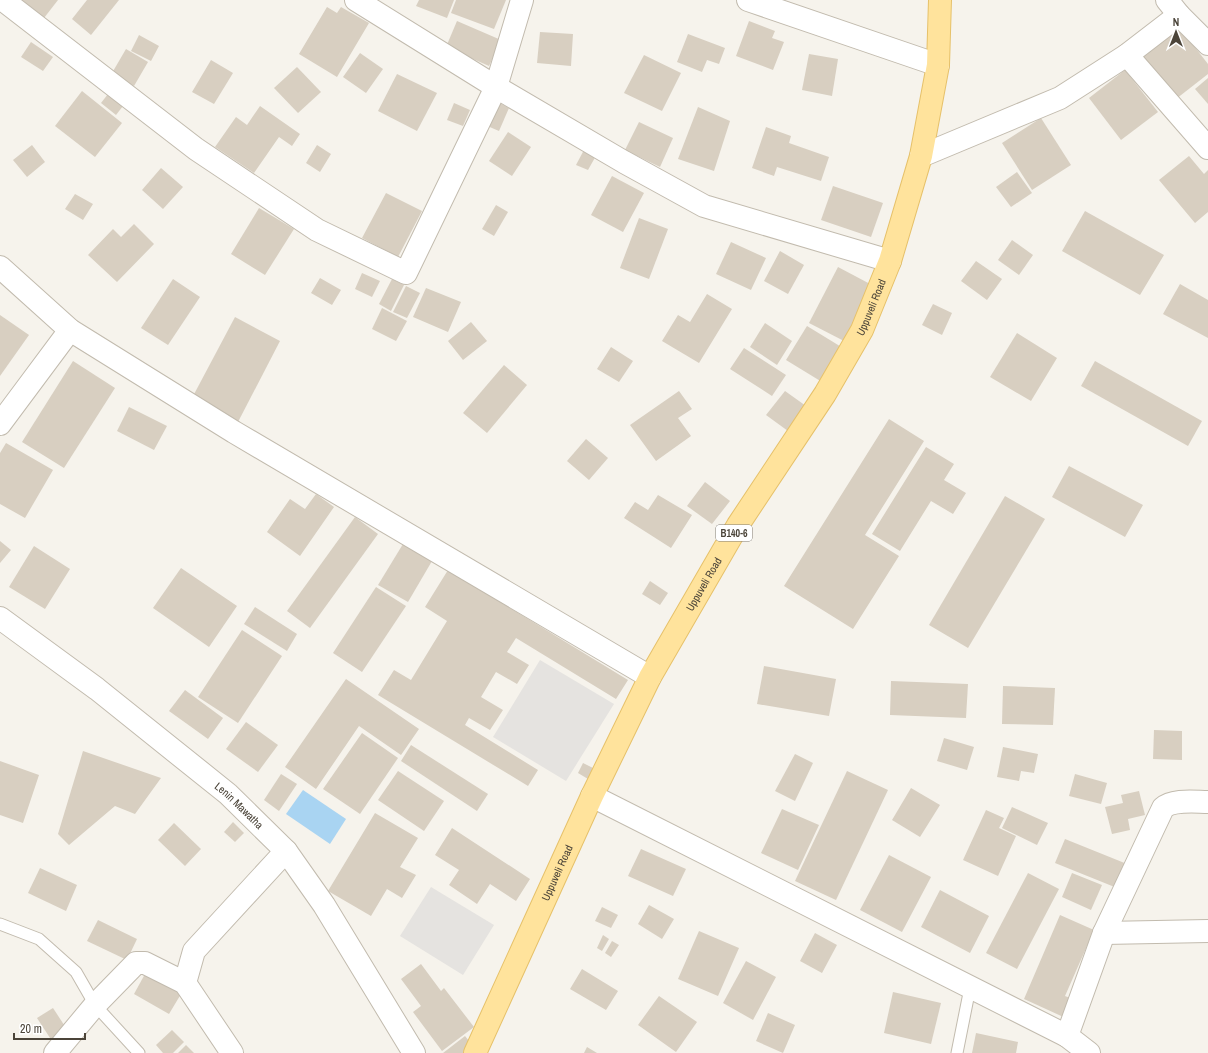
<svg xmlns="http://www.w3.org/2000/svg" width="1208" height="1053" viewBox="0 0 1208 1053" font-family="'Archivo Narrow',sans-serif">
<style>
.parking{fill:#e5e3e0}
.water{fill:#a9d4f2}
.building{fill:#d8cfc1}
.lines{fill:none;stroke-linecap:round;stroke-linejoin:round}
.lane-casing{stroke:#c2bbae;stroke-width:13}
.street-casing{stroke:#c2bbae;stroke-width:24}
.primary-casing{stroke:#e6c16a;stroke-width:24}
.lane{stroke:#fff;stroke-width:11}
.street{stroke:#fff;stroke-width:22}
.primary{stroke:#ffe39c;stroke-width:22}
.labels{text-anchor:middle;stroke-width:4;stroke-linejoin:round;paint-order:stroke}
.shield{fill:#fff;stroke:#817c74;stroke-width:1}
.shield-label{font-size:10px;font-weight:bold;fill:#4b4439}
.street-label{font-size:11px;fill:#4b4439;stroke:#fff}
</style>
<rect width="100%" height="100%" fill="#f6f3ec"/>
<!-- parking -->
<g class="parking">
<polygon points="540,660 614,704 566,781 493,737"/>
<polygon points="431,887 494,925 463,975 400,936"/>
</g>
<!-- water -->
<polygon class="water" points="303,790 346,819 330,844 286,814"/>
<!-- building -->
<g class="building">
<polygon points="21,0 58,0 44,18"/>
<polygon points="87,0 119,0 91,35 72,19"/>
<polygon points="419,0 454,0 447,18 416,6"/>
<polygon points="456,0 506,0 494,29 451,13"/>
<polygon points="327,7 337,13 341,7 369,23 337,77 299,54"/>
<polygon points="457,21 501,40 489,66 446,47"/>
<polygon points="749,21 775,31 772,38 784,42 773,70 736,56"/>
<polygon points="1179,27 1208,64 1208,74 1176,99 1143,56"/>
<polygon points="540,32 573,34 571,66 537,63"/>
<polygon points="688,34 725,48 719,64 707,60 702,72 677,62"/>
<polygon points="139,35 159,46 151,61 131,51"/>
<polygon points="31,42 53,57 43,71 21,57"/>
<polygon points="126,49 148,62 134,86 112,73"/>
<polygon points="360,53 383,69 366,93 343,77"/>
<polygon points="809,54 838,59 832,96 802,90"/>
<polygon points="644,55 681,73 662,111 624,93"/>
<polygon points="211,60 233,73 214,104 192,92"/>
<polygon points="297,67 321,92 298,113 274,88"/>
<polygon points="1125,70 1158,112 1121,140 1089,98"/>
<polygon points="397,74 437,93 417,131 378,111"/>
<polygon points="1208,78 1208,104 1195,89"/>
<polygon points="82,91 122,123 95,157 55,126"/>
<polygon points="108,94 123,106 116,115 101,103"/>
<polygon points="496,101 509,108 499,131 485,125"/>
<polygon points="454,103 470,110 463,126 447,120"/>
<polygon points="260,106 300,134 292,146 279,137 254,173 215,147 236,117 247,125"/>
<polygon points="698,107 730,121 714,171 678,159"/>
<polygon points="1041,118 1071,165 1032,190 1002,143"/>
<polygon points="639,122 673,138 660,167 625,150"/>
<polygon points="766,127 791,136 789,143 829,157 821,181 777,167 774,176 752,168"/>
<polygon points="508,132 531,147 512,176 489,161"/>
<polygon points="32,145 45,162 27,177 13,160"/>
<polygon points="317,145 331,154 320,172 306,163"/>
<polygon points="585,148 597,154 588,170 576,165"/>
<polygon points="1189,156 1204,174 1208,170 1208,212 1195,223 1159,180"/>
<polygon points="161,168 183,187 163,209 142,190"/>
<polygon points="1017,172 1032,193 1011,207 996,187"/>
<polygon points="612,176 644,193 623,232 591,215"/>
<polygon points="833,186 883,203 871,237 821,220"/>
<polygon points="386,193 422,211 398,257 362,238"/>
<polygon points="75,194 93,204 83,220 65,209"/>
<polygon points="496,205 508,212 494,236 482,229"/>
<polygon points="259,208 294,229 265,275 231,254"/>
<polygon points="1085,211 1164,255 1140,295 1062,251"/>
<polygon points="639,218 668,229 649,279 620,268"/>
<polygon points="134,224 154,244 117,282 88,255 113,229 121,237"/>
<polygon points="1012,240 1033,255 1019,275 998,260"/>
<polygon points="731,242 766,258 751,290 716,274"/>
<polygon points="780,251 804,265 788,294 764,281"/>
<polygon points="976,261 1002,279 987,300 961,281"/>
<polygon points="838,267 872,285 844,341 809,323"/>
<polygon points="362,273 380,281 372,297 355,289"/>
<polygon points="320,278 341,290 332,305 311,293"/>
<polygon points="173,279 200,297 168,345 141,328"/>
<polygon points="392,279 404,285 391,311 379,304"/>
<polygon points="1180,284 1208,300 1208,338 1163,314"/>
<polygon points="406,286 420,293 407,318 393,312"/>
<polygon points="426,288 461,302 448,332 413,317"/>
<polygon points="707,294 732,309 699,363 662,341 678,315 690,322"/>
<polygon points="933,304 952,313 942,335 922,325"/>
<polygon points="382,308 407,321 396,341 372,329"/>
<polygon points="0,315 29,335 0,376"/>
<polygon points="235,317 280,341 238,422 192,398"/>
<polygon points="471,322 487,341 463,360 448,341"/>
<polygon points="765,323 792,341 777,365 750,347"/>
<polygon points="807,326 843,348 822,382 786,360"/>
<polygon points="1017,333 1057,358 1031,401 990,377"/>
<polygon points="611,347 633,361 619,382 597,369"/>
<polygon points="744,348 786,375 772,396 730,369"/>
<polygon points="73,361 115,388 64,468 22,442"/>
<polygon points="1095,361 1202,421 1188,446 1081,386"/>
<polygon points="504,365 527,385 487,433 463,413"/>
<polygon points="679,391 692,409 678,418 691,436 656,461 630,425"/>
<polygon points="785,391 806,406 788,431 766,415"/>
<polygon points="129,407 167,426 154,450 117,431"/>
<polygon points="889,419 924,441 865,535 899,556 853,629 784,586"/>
<polygon points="586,439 608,458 589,480 567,461"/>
<polygon points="6,443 53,470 25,518 0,504 0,453"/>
<polygon points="926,447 954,464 944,480 966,493 953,514 931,501 900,551 872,534"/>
<polygon points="1069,466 1143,505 1125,537 1052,497"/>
<polygon points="705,482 730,501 712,524 687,506"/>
<polygon points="316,494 334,507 300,556 267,532 290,499 305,509"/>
<polygon points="658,495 692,515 671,548 624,518 635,502 648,510"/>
<polygon points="1005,496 1045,519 968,648 929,625"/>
<polygon points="355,517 378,534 310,628 287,611"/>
<polygon points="0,541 11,550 0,563"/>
<polygon points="403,544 432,561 408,602 378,585"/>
<polygon points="34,546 70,569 45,609 9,587"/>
<polygon points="181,568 237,606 209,647 153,608"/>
<polygon points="448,570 628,680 616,699 516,638 507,652 529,665 517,684 496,672 481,697 503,710 490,730 469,718 465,725 538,770 528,786 378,695 394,670 411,680 447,621 425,607"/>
<polygon points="650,581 668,593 660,605 642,594"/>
<polygon points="376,587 406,606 362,672 333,653"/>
<polygon points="255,607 297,634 287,651 244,624"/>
<polygon points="242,630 282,656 238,723 198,697"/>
<polygon points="764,666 836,679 829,716 757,704"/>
<polygon points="346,679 419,729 401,755 359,726 316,789 285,767"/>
<polygon points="891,681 968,684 966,718 890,715"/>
<polygon points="1003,686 1055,688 1053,725 1002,724"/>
<polygon points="185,690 223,718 208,739 169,711"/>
<polygon points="246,722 278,745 258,772 226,749"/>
<polygon points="1154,730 1182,731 1182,760 1153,759"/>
<polygon points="362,733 398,758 360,814 323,789"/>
<polygon points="944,738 974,747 967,770 937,761"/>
<polygon points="411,745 488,794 477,811 401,761"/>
<polygon points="1003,747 1038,754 1034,773 1021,771 1019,781 997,777"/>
<polygon points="83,751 161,778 135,814 115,806 69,845 58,834"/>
<polygon points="795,754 813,763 795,801 775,791"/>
<polygon points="0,761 39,775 23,823 0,815"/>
<polygon points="583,763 593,768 588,779 578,773"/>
<polygon points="398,771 444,801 424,831 378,800"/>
<polygon points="847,771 888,790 836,900 795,881"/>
<polygon points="281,774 297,784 279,811 264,800"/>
<polygon points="1075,774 1107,783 1101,804 1069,796"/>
<polygon points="911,788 940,805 920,837 892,820"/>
<polygon points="1139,791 1145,815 1128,819 1130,830 1112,834 1105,807 1123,803 1121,795"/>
<polygon points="1012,807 1048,823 1037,845 1002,828"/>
<polygon points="782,809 819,825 798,870 761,853"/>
<polygon points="986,810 1004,818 999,828 1016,836 998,876 963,860"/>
<polygon points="375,813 418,838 400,867 416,875 402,898 387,889 371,916 328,891"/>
<polygon points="233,822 244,833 235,842 224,832"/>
<polygon points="174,823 201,849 185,866 158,840"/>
<polygon points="452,828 530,879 516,901 490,884 477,904 449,885 459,870 435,855"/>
<polygon points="1065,839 1132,866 1122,890 1055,863"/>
<polygon points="641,849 686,869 673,896 628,876"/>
<polygon points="889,855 931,877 902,932 860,910"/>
<polygon points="40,868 77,885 66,911 28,893"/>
<polygon points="1028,873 1059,889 1017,969 986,953"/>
<polygon points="1072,873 1102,885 1091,910 1062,897"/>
<polygon points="940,890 989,916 970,953 921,927"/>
<polygon points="649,905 674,919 662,939 638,924"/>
<polygon points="602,907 618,915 611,928 595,921"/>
<polygon points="1060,915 1094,930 1065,996 1078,1001 1070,1020 1024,999"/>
<polygon points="98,920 137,939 127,960 87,941"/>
<polygon points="699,931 739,948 718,996 678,979"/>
<polygon points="815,933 837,945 822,973 800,961"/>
<polygon points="603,935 609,939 602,951 597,948"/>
<polygon points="612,941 619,945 611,957 605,953"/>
<polygon points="746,961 776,977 753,1020 723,1003"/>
<polygon points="421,964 441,991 444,988 474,1027 442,1051 413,1012 421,1006 401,979"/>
<polygon points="582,969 618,991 606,1010 570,989"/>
<polygon points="145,974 181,994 169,1014 134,994"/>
<polygon points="893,992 941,1003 931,1044 884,1033"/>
<polygon points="659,996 697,1022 676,1052 638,1025"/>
<polygon points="53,1008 68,1031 52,1041 37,1018"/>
<polygon points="768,1013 795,1025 783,1053 756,1041"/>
<polygon points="172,1030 184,1042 173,1053 163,1053 156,1045"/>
<polygon points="976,1033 1018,1042 1016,1053 972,1053"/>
<polygon points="465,1036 474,1047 466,1053 443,1053"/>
<polygon points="186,1045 194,1053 178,1053"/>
<polygon points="587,1047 597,1053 584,1053"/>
</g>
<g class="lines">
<!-- lane casing -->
<g class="lane-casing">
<g id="lane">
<polyline points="0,924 39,939 76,972 95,1005 139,1053"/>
<polyline points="957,1053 970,988"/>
</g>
</g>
<!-- street casing -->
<g class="street-casing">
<g id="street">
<polyline points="3,0 196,149 317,230 406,273 496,87 522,0"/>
<polyline points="356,0 496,87 624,162 704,206 890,261"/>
<polyline points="748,0 938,65"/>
<polyline points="1167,0 1179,15"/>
<polyline points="1127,55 1208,148"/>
<polyline points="921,156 1060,98 1127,55 1179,15 1208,44"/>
<polyline points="0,267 70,330 234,432 650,677"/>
<polyline points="0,424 70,330"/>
<path id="s1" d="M0,618L97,689L228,794L286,851L324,905L414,1053"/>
<polyline points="592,796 1067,1036 1089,1053"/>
<polyline points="1104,933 1208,931"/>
<polyline points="185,983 194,951 286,851"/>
<path d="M1067,1036L1104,933L1163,808C1173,799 1195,802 1208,802"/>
<polyline points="55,1053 95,1005 136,963 145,963 185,983 232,1053"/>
</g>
</g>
<!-- primary casing -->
<g class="primary-casing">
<g id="primary">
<path id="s2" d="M475,1053L592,796L650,677L738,525L825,394L862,330L890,261L921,156L938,65L940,0"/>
</g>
</g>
<!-- lane -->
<use href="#lane" class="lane"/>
<!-- street -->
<use href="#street" class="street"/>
<!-- primary -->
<use href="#primary" class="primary"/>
</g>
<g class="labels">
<!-- shield labels -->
<rect class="shield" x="716" y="525" width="36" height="16" rx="3"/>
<g class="shield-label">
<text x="734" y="537">B140-6</text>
</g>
<!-- street labels -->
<g class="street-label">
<text dy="4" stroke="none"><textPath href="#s2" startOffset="846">Uppuveli Road</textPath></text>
<text dy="4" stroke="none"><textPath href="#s2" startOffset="522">Uppuveli Road</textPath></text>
<text dy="4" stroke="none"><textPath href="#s1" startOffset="304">Lenin Mawatha</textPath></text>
<text dy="4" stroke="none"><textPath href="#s2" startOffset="198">Uppuveli Road</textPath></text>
</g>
</g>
<!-- north arrow -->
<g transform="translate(1176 32)" stroke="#ffffff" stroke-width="3" paint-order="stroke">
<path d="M0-3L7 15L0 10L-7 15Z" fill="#4b4439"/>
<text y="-6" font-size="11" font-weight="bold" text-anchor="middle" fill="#4b4439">N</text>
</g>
<!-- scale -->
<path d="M14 1033v6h71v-6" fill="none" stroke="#4b4439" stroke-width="2"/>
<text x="20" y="1033" font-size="12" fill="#4b4439" stroke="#ffffff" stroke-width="3" paint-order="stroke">20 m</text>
</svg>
